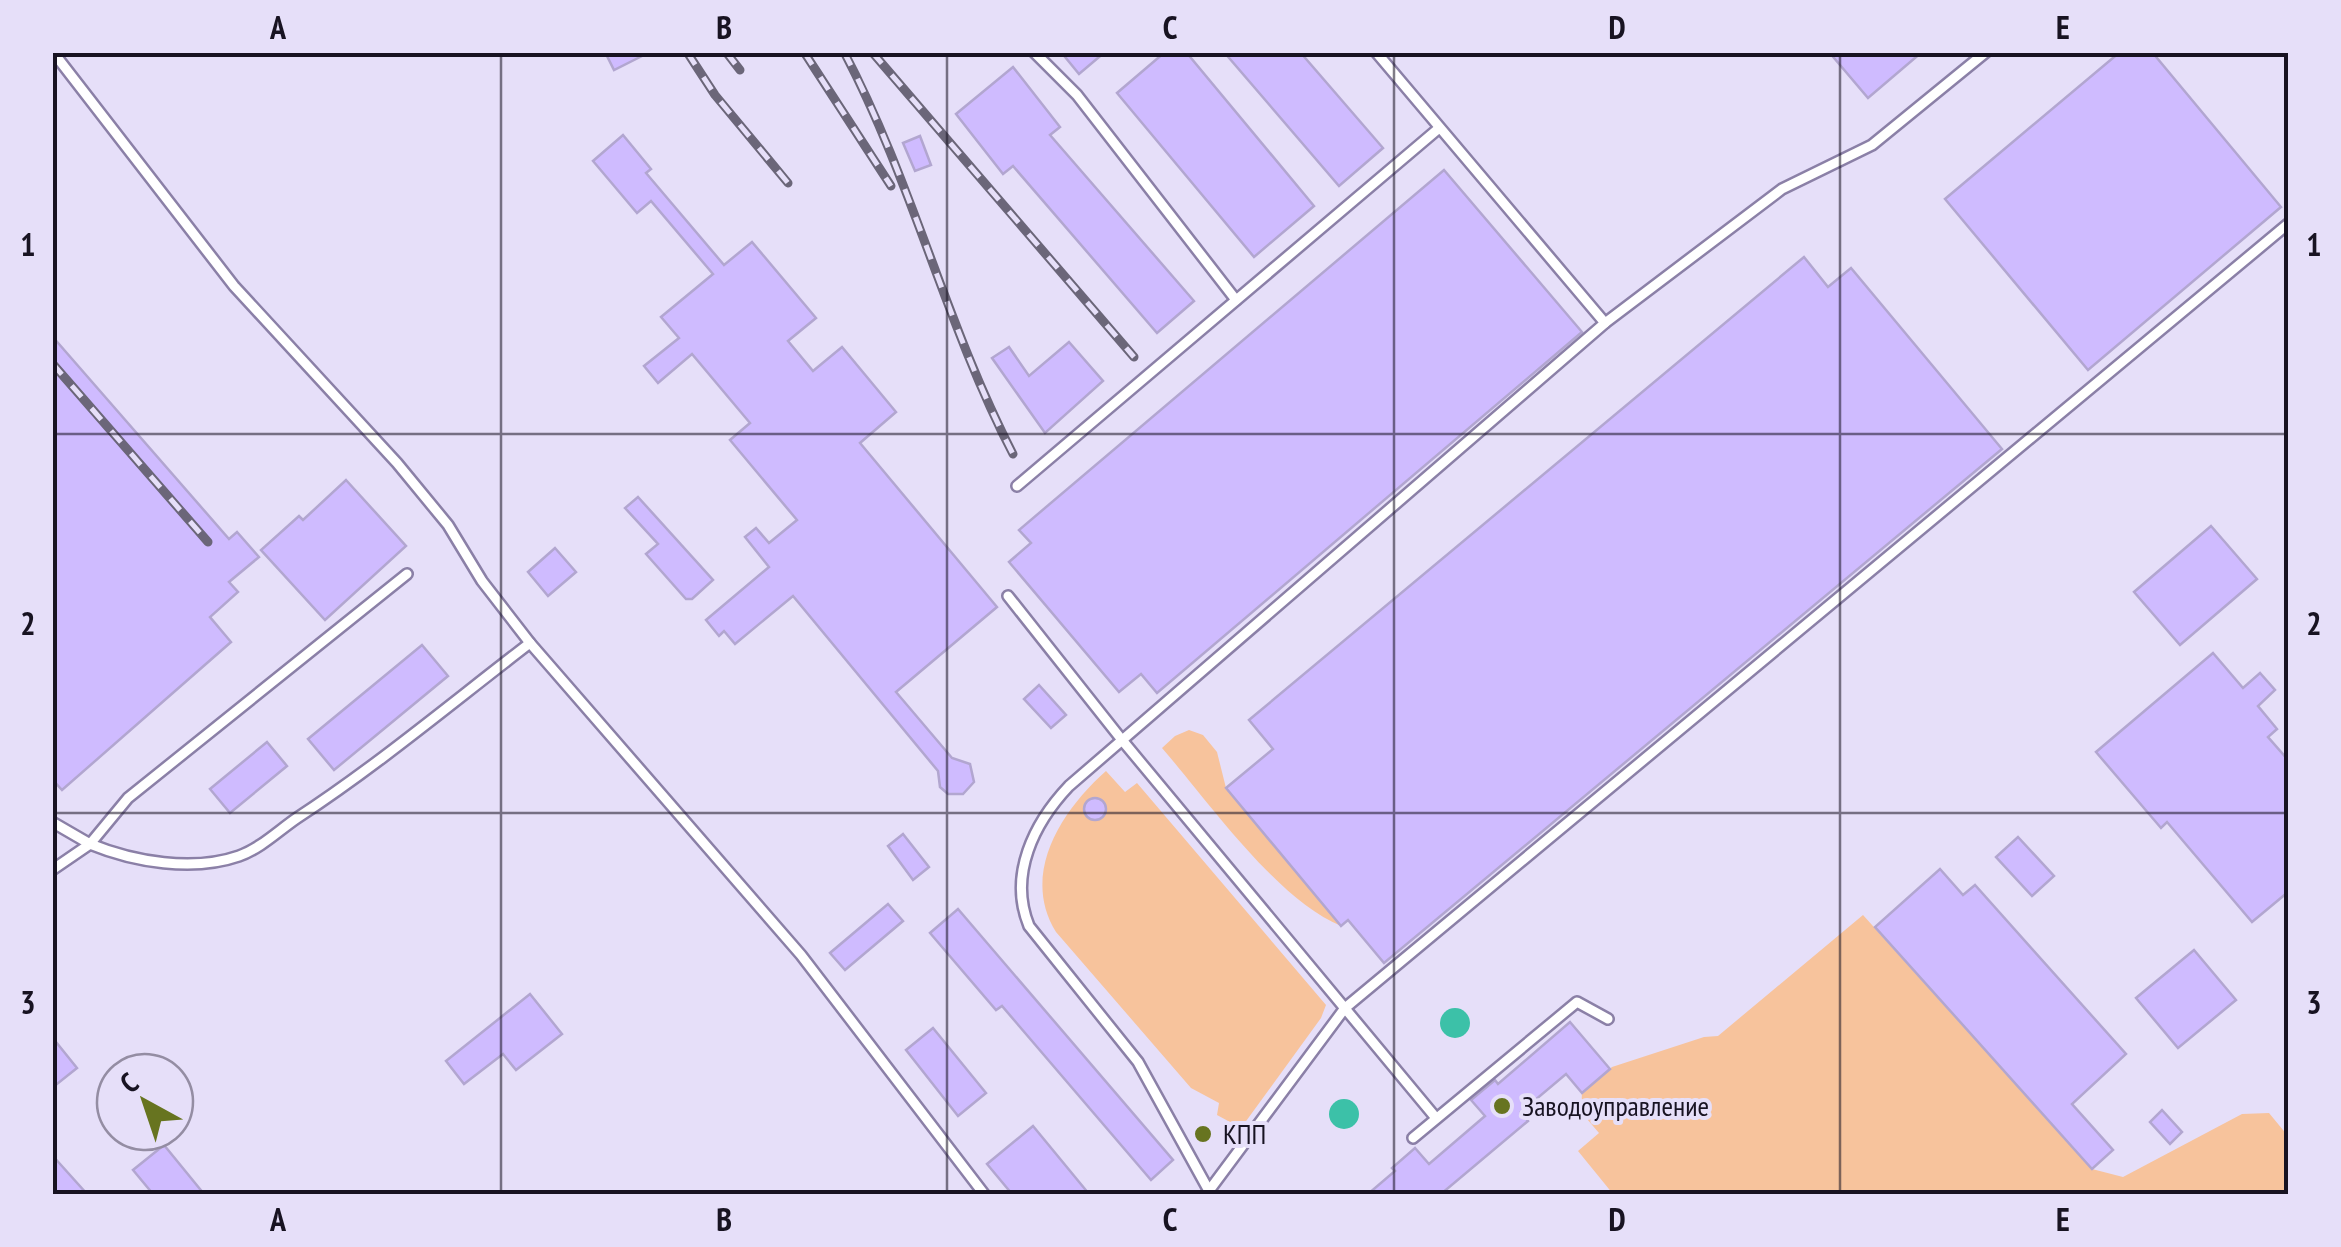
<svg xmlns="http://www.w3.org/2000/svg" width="2341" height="1247" viewBox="0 0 2341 1247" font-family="'PT Sans Narrow',sans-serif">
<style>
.green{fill:#f7c39c}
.water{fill:#3cc1a8}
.building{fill:#cfbbff;stroke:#b2a6d0;stroke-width:2.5}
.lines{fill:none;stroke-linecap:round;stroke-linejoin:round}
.lane-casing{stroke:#8b80a7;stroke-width:14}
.lane{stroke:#fff;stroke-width:9}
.rail-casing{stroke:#6b6679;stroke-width:9}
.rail{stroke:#e6dff9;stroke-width:5;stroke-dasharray:15;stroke-linecap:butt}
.grid{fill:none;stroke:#181322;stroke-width:2.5;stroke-opacity:0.55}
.poi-dot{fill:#677420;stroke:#e6dff9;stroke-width:4}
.labels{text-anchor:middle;stroke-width:8;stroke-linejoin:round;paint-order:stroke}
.poi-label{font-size:28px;fill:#181322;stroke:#e6dff9;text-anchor:start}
.neatline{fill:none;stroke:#181322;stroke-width:4}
.grid-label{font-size:32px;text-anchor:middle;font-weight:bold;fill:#181322}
</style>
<rect width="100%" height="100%" fill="#e6dff9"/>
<!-- green -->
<g class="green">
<path d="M1189,730L1203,735L1217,752L1226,788L1341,926C1277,900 1208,801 1162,748L1175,736Z"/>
<path d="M1106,771L1125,792L1137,783L1326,1005L1321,1018L1241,1128L1217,1115L1219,1103L1191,1088L1056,932C1020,874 1062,810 1106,771Z"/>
<polygon points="1863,915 2092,1169 2123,1177 2242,1114 2269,1113 2288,1136 2288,1194 1613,1194 1578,1151 1599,1133 1581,1112 1582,1093 1612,1067 1704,1037 1718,1036"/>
</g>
<!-- water -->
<g class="water">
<circle cx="1455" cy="1023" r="15"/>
<circle cx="1344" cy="1114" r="15"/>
</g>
<!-- building -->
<g class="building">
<polygon points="605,52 650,52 614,70"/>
<polygon points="1061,52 1105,52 1079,74"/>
<polygon points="1165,52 1186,52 1314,206 1254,257 1117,93"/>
<polygon points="1224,52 1300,52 1383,148 1339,186"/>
<polygon points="1829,52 1922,52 1868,98"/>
<polygon points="2120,52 2152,52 2281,207 2088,370 1945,199"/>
<polygon points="1013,67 1060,127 1050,135 1194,301 1157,333 1013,166 1003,174 956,114"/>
<polygon points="623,135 651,169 646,173 724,265 752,242 816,318 788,341 813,371 842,347 896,412 860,443 997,607 896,692 952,758 970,764 974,782 963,794 948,794 940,787 938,771 793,596 735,644 724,631 719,636 706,620 769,567 745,537 756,528 769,543 797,520 730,440 750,423 692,354 658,383 644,366 679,338 661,317 713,274 651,201 637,213 593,161"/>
<polygon points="920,136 931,165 915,171 903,143"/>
<polygon points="1444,170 1582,332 1157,693 1141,674 1119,692 1009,562 1031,543 1019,530"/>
<polygon points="1804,257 1828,287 1851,268 2002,449 1384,963 1348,920 1341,926 1226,788 1273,749 1249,720"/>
<polygon points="52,336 229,539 237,532 259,557 229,582 238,592 210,617 231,642 62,790 52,779"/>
<polygon points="1069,342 1103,381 1045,433 992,358 1009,347 1029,376"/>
<polygon points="346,480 406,546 325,620 261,550 299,516 303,520"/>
<polygon points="638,497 713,580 692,599 686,599 646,554 658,544 625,508"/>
<polygon points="2211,526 2257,579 2180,645 2134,592"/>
<polygon points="555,548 576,572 548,596 528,572"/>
<polygon points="422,645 448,676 334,770 308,739"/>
<polygon points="2213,653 2243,688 2260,673 2275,690 2258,706 2277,729 2268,737 2288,760 2288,892 2252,922 2167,822 2161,828 2096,752"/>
<polygon points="1039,685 1066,715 1051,728 1024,699"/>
<polygon points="267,742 287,766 230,813 210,789"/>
<circle cx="1095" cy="809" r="11"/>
<polygon points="903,834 929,867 913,880 888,846"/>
<polygon points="2018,837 2054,876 2032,896 1996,857"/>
<polygon points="1940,869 1963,895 1975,885 2126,1054 2072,1104 2113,1150 2092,1169 1875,927"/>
<polygon points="888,904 903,921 845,970 830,953"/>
<polygon points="958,909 1173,1160 1151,1180 1002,1006 996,1010 930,933"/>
<polygon points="2194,950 2236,1000 2178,1048 2136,998"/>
<polygon points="530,994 562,1034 516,1070 503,1054 464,1084 446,1061"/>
<polygon points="1570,1022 1610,1069 1582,1093 1566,1074 1521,1112 1528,1121 1441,1194 1368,1194 1395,1171 1392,1168 1415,1148 1429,1164 1485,1116 1471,1100 1495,1080 1498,1084"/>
<polygon points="933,1028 986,1093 958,1116 906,1050"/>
<polygon points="52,1037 77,1068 52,1088"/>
<polygon points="2162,1110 2182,1132 2170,1144 2150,1122"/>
<polygon points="1033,1126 1089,1194 1012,1194 987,1164"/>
<polygon points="164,1145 204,1194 153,1194 133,1170"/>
<polygon points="52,1155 87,1194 52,1194"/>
</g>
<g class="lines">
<!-- lane casing -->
<g class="lane-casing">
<g id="lane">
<polyline points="53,52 234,286 397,463 448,525 482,581 530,643 801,955 984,1194"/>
<polyline points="1034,52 1077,95 1236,300"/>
<polyline points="1376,52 1605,323"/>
<polyline points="1017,486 1438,129"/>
<polyline points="1008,596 1122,740 1436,1118"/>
<polyline points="52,822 90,844 128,798 407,574"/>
<path d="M52,870L90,844C134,862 193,872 239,856C261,848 278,831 297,818C378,765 453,702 530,643"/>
<polyline points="1413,1138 1577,1002 1608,1019"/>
<path d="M1208,1189L1138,1062L1029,926C1008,875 1034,823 1069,786L1605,323L1782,189L1872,145L1986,52"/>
<polyline points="1208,1192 1345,1008 2288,224"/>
</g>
</g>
<!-- lane -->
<use href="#lane" class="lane"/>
<!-- rail casing -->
<g class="rail-casing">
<g id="rail">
<polyline points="687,52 715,95 788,183"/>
<polyline points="726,52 740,70"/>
<polyline points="804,52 891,186"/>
<path d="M844,52C912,181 946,325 1013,454"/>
<polyline points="872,52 1134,357"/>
<polyline points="52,363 208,542"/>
</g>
</g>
<!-- rail -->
<use href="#rail" class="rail"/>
</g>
<!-- grid -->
<path class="grid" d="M501,52V1194M947,52V1194M1394,52V1194M1840,52V1194M52,434H2288M52,813H2288"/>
<!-- markers -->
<g class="poi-dot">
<circle cx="1502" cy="1106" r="10"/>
<circle cx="1203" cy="1134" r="10"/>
</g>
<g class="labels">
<!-- poi labels -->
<g class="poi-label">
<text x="1522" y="1116">Заводоуправление</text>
<text x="1223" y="1144">КПП</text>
</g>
</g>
<!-- border -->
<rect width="2341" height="1247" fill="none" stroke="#e6dff9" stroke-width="110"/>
<!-- north arrow -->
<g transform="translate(145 1102) rotate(320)"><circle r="48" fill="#e6dff9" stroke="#948da3" stroke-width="2.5"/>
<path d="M0-8L18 38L0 25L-18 38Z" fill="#677420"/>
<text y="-15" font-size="28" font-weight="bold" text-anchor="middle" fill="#181322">С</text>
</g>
<rect x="55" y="55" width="2231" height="1137" class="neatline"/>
<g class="grid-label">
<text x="278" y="39">A</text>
<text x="724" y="39">B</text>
<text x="1170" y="39">C</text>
<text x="1617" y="39">D</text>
<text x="2063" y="39">E</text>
<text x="28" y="256">1</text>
<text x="2314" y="256">1</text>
<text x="28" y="635">2</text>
<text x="2314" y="635">2</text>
<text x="28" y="1014">3</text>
<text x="2314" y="1014">3</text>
<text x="278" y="1231">A</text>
<text x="724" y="1231">B</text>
<text x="1170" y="1231">C</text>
<text x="1617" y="1231">D</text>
<text x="2063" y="1231">E</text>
</g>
</svg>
